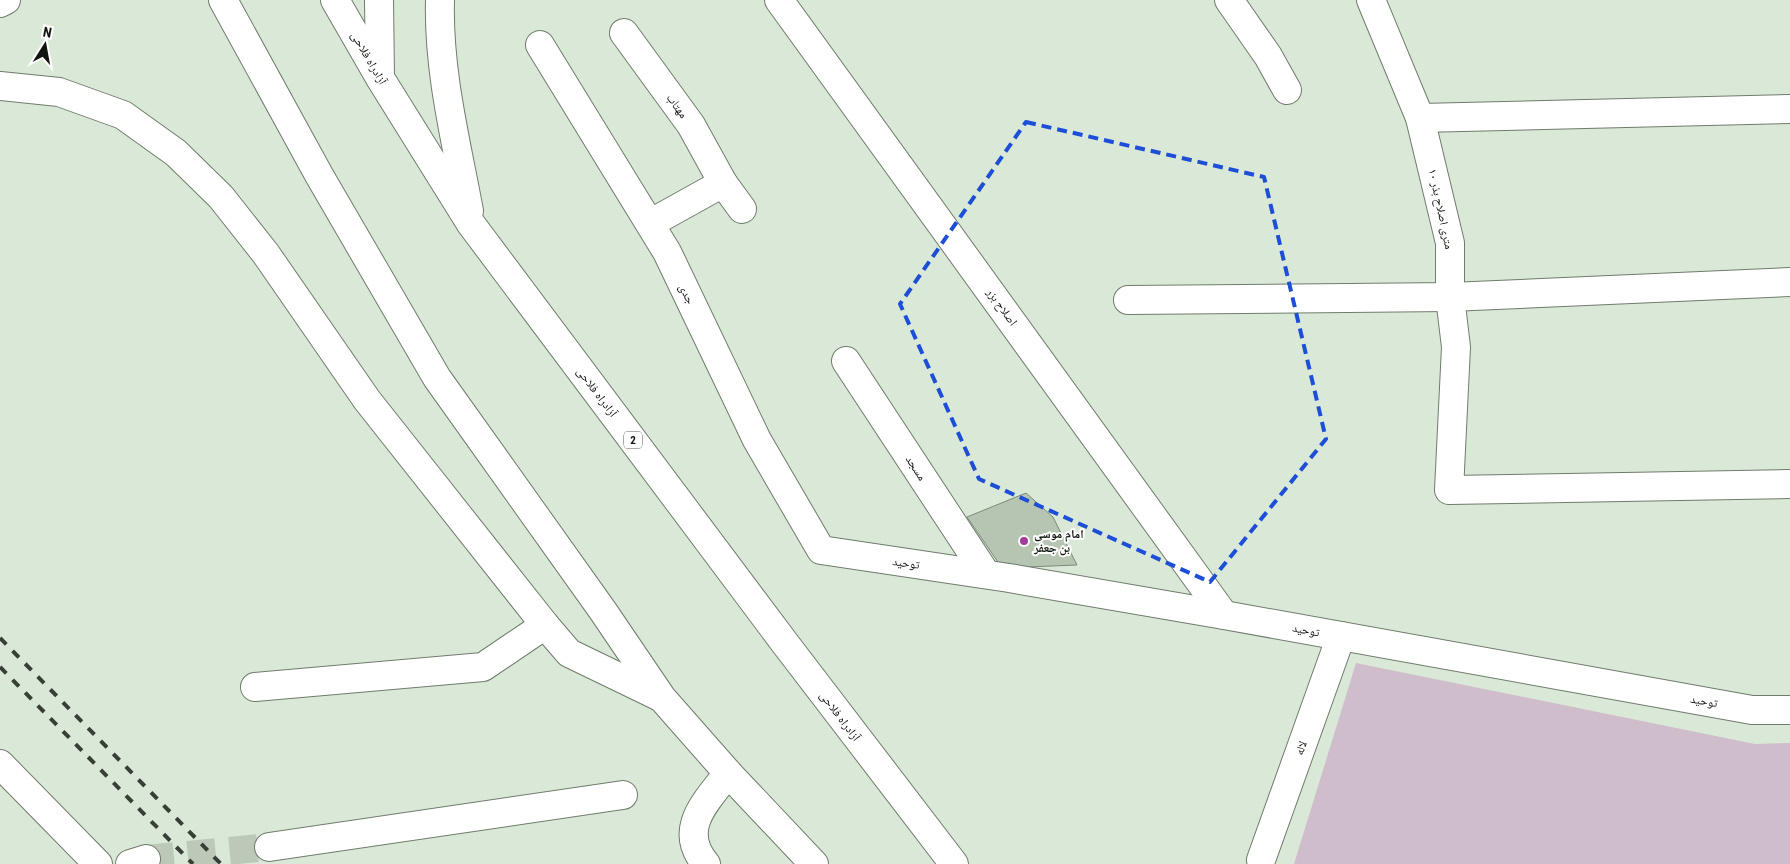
<svg xmlns="http://www.w3.org/2000/svg" width="1790" height="864" viewBox="0 0 1790 864" font-family="'Roboto Condensed','Noto Naskh Arabic',sans-serif">
<style>
.green{fill:#cfbdcc}
.building{fill:#b6c4b2;stroke:#7d8a79}
.lines{fill:none;stroke-linecap:round;stroke-linejoin:round}
.minor-tunnel{stroke:#bcc9b9;stroke-width:28;stroke-dasharray:28 14;stroke-linecap:butt}
.minor-casing{stroke:#6f7c6c;stroke-width:30}
.major-casing{stroke:#6f7c6c;stroke-width:30}
.highway-casing{stroke:#6f7c6c;stroke-width:30}
.minor{stroke:#fff;stroke-width:28}
.major{stroke:#fff;stroke-width:28}
.highway{stroke:#fff;stroke-width:28}
.rail{stroke:#383f36;stroke-width:4;stroke-dasharray:9 9;stroke-linecap:butt}
.marked{fill:none;stroke:#1d4ed8;stroke-width:4;stroke-dasharray:10 6;stroke-linejoin:round}
.poi-dot{fill:#a53b9c;stroke:#fff;stroke-width:2}
.labels{text-anchor:middle;stroke-width:4;stroke-linejoin:round;paint-order:stroke}
.shield{fill:#fff;stroke:#585b56;stroke-width:1}
.shield-label{font-size:11px;font-weight:bold;fill:#10150e}
.street-label{font-size:12px;fill:#10150e;stroke:#fff}
.poi-label{font-size:12px;font-weight:bold;fill:#10150e;stroke:#fff;text-anchor:start}
</style>
<rect width="100%" height="100%" fill="#dae9d7"/>
<!-- green -->
<polygon class="green" points="1356,663 1755,744 1790,743 1790,864 1294,864"/>
<!-- building -->
<polygon class="building" points="1026,493 1053,517 1077,565 1002,568 967,517"/>
<g class="lines">
<!-- minor-tunnel -->
<polyline class="minor-tunnel" points="146,859 269,847"/>
<!-- minor casing -->
<g class="minor-casing">
<g id="minor">
<polyline points="779,0 1224,615"/>
<polyline points="1229,0 1268,56 1287,90"/>
<polyline points="1371,0 1420,118 1450,243 1450,297 1456,347 1449,490 1790,484"/>
<polyline points="624,33 691,125 723,183 651,223"/>
<polyline points="540,45 667,252 757,440 821,550 1009,578 1224,615 1752,710 1790,710"/>
<polyline points="1420,118 1790,109"/>
<polyline points="723,183 742,209"/>
<polyline points="1128,300 1450,297 1790,282"/>
<polyline points="846,361 986,574"/>
<polyline points="255,687 483,667 545,625"/>
<polyline points="0,764 98,864"/>
<polyline points="269,847 623,795"/>
<polyline points="1261,860 1341,636"/>
<polyline points="130,864 146,859"/>
<path d="M706,864C676,829 707,801 728,773"/>
</g>
</g>
<!-- major casing -->
<g class="major-casing">
<polyline id="major" points="0,3 6,0"/>
</g>
<!-- highway casing -->
<g class="highway-casing">
<g id="highway">
<polyline points="223,0 319,175 437,378 603,611 662,698 728,773 814,864"/>
<polyline points="335,0 380,78 471,224 784,642 954,864"/>
<polyline points="379,0 380,77"/>
<path d="M440,0C438,71 456,141 469,211"/>
<polyline points="0,86 59,92 123,115 176,153 221,197 266,254 367,400 545,625 569,653 660,697"/>
</g>
</g>
<!-- minor -->
<use href="#minor" class="minor"/>
<!-- major -->
<use href="#major" class="major"/>
<!-- highway -->
<use href="#highway" class="highway"/>
<!-- rail -->
<g class="rail">
<polyline points="0,638 221,864"/>
<polyline points="0,667 193,864"/>
</g>
</g>
<!-- marked area -->
<path class="marked" d="M1026,122L1264,177L1326,439L1210,582L979,479L900,304Z"/>
<!-- markers -->
<circle class="poi-dot" cx="1024" cy="541" r="5"/>
<g class="labels">
<!-- shield labels -->
<rect class="shield" x="624" y="431.5" width="18" height="17" rx="4"/>
<g class="shield-label">
<text x="633" y="444">2</text>
</g>
<!-- street labels -->
<g class="street-label">
<text transform="translate(369 58) rotate(60)" y="4">آزادراه فلاحی</text>
<text transform="translate(677 106) rotate(54)" y="4">مهتاب</text>
<text transform="translate(1441 209) rotate(78)" y="4">۱۰ متری اصلاح بذر</text>
<text transform="translate(687 294) rotate(64)" y="4">جدی</text>
<text transform="translate(1002 307) rotate(54)" y="4">اصلاح بزر</text>
<text transform="translate(597 392) rotate(53)" y="4">آزادراه فلاحی</text>
<text transform="translate(916 468) rotate(57)" y="4">مسجد</text>
<text transform="translate(906 563) rotate(8)" y="4">توحید</text>
<text transform="translate(1306 630) rotate(11)" y="4">توحید</text>
<text transform="translate(1704 701) rotate(10)" y="4">توحید</text>
<text transform="translate(840 716) rotate(53)" y="4">آزادراه فلاحی</text>
<text transform="translate(1301 748) rotate(-70)" y="4">لاله</text>
</g>
<!-- poi labels -->
<g class="poi-label">
<text x="1034" y="538">امام موسی<tspan x="1034" dy="14">بن جعفر</tspan></text>
</g>
</g>
<!-- north arrow -->
<g transform="translate(45 45) rotate(11)" stroke="#ffffff" stroke-width="4" paint-order="stroke">
<path d="M0-4L9 19L0 12L-9 19Z" fill="#10150e"/>
<text y="-8" font-size="14" font-weight="bold" text-anchor="middle" fill="#10150e">N</text>
</g>
</svg>
